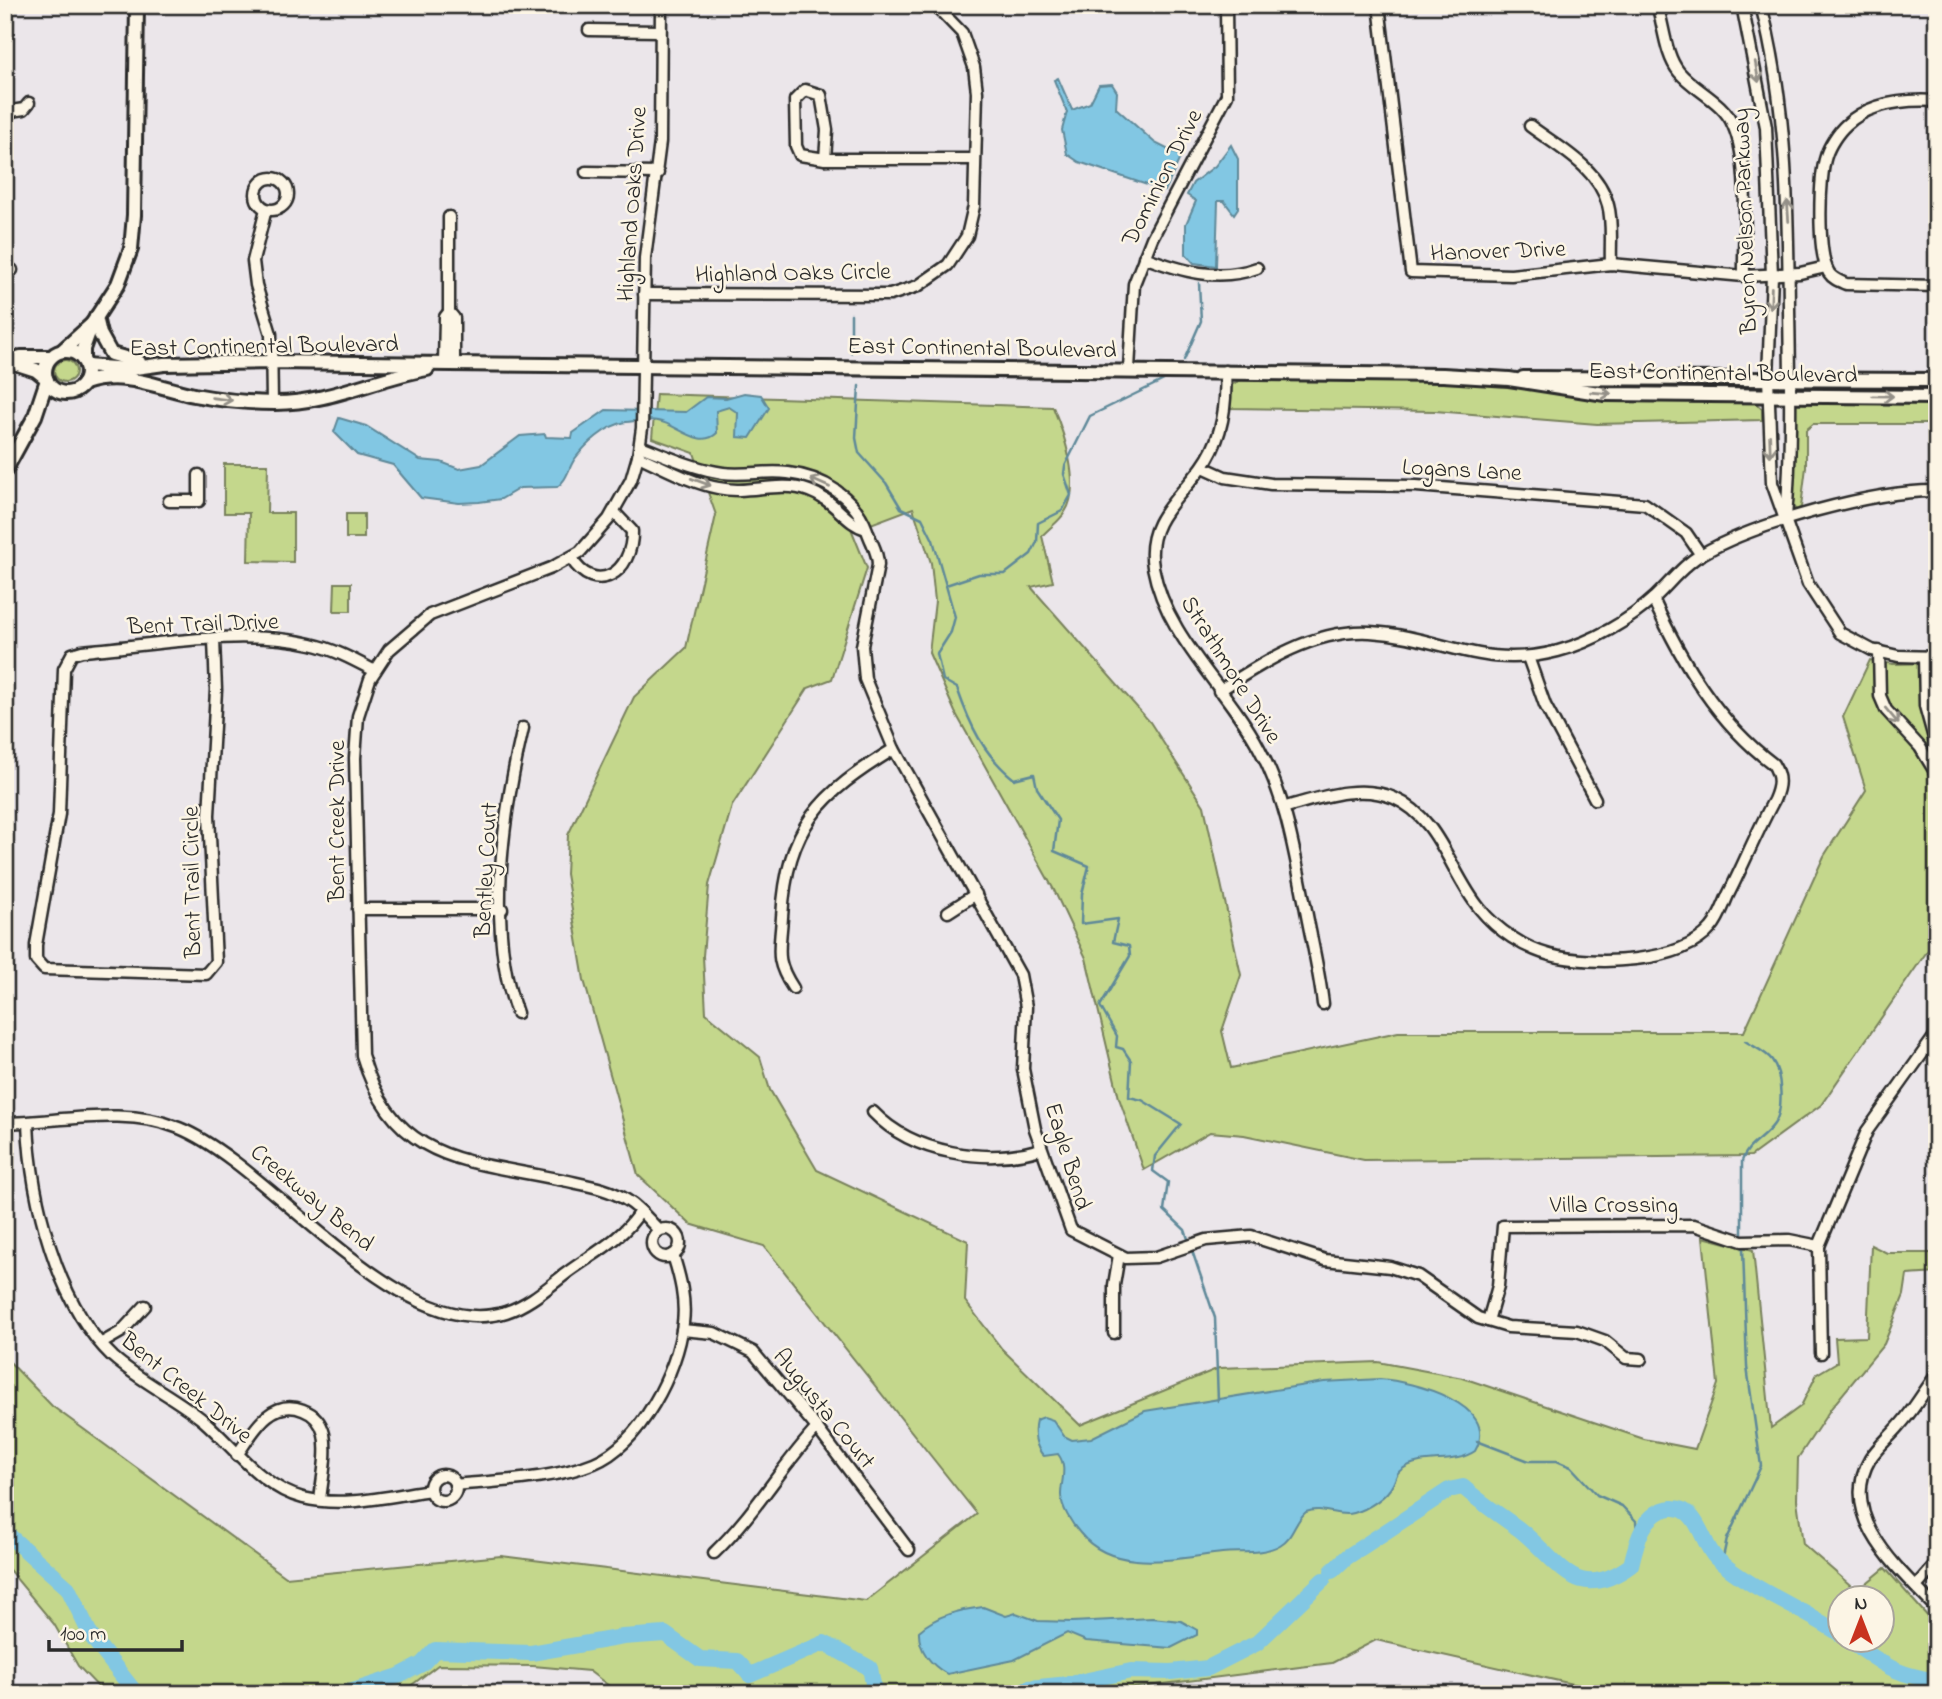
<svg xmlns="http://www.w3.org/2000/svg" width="1942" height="1699" viewBox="0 0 1942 1699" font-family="'Indie Flower',sans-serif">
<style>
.green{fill:#c4d78c;stroke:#78815c;stroke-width:2;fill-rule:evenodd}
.water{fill:#82c7e3;stroke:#5f8999;stroke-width:2}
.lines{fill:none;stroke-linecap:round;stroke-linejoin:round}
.stream{stroke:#5f8999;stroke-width:2.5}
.river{stroke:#82c7e3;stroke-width:16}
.minor-casing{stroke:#2b2b2b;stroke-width:15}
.major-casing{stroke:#2b2b2b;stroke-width:18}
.minor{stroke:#fcf5e5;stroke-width:10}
.major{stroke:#fcf5e5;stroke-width:12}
.oneway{stroke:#949088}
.labels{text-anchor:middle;stroke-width:5;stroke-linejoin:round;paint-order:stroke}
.street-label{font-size:24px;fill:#2b2b2b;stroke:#fcf5e5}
</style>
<rect width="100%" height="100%" fill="#ebe6ea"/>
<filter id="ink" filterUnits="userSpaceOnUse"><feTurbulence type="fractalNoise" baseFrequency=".0143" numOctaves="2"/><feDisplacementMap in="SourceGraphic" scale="14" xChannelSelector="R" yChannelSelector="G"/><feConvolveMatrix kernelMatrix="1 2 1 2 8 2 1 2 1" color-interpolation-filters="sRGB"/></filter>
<g filter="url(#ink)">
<!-- green -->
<g class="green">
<circle cx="65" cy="371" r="11"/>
<polygon points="1246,377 1493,383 1591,398 1752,400 1762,409 1762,420 1597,424 1435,411 1230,408 1231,385"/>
<path d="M656,394L1053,407C1064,433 1082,487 1065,512C1060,521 1049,528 1042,536L1053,582L1031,587L1150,722L1204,806L1241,975L1222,1031L1231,1068L1398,1032H1744L1824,856L1866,790L1843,717L1870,660L1893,664L1937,663V937L1821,1105L1751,1156L1364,1160L1244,1135L1210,1132L1144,1170L1119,1098L1086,958L1054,890L955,712L929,653L935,601L931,563L913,508L852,531L867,568L832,679L808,688L732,806L709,885L703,956L706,1013L760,1057L770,1090L817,1170L968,1241L965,1301L1002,1349L1080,1425L1219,1368L1378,1362L1463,1378L1644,1439L1695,1449L1718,1384L1703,1237L1753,1250L1771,1428L1801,1406L1817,1374L1837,1362L1835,1338L1867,1337L1871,1245L1887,1253H1937V1273L1907,1275L1904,1295L1884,1344L1832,1407L1798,1458L1797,1500L1803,1544L1857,1591L1885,1568L1937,1627V1694H1617L1376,1640L1332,1663L1083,1694H613V1689L589,1671L533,1666L438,1665L400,1694H105L78,1666L54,1624L5,1565V1357L52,1406L286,1577L501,1556L866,1601L977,1514L764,1246L690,1224L638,1175L584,980L566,874L568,835L634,697L686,648L716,515L694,453L652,438ZM1840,1598H1882V1640H1840Z"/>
<polygon points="1801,401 1937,402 1937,424 1813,424 1806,430 1806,467 1801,507 1797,510 1790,505 1792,406"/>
<polygon points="224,464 268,464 267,513 293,513 293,562 248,561 249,513 224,513"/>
<rect x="346" y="514" width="18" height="24"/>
<polygon points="335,583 351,583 351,611 334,611"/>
</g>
<!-- water -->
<g class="water">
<polygon points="1058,78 1072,110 1090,103 1099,85 1112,84 1117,92 1116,108 1155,143 1181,156 1165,191 1079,162 1067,154 1062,130 1067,112 1054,80"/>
<polygon points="1231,145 1238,159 1238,208 1234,214 1224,201 1218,201 1216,266 1194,263 1186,254 1186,224 1196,201 1187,195 1193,183 1215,166"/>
<path d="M744,393L761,395L769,408L750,438L737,437L738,413L729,407L716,411L717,433C700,450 677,424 658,421C649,419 635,421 626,422C606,425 585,445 574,460C568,470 567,480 557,487L520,488L501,499L479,502L459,503L421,498L393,465L357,455L334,432L339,418L366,426L420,460L441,462L459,469L481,465L520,436L545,434L546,437L572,438L573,433L606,410L686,412L706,397L726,398Z"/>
<path d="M1380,1379C1410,1381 1503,1404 1475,1451C1454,1466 1422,1454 1401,1470C1396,1473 1396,1479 1393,1484C1387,1497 1368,1509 1354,1513C1337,1518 1323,1505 1306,1512C1294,1522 1294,1537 1280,1545C1262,1555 1241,1551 1222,1553C1177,1558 1114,1575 1080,1533C1072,1524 1061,1507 1061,1495C1061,1481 1068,1467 1058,1454L1044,1456C1035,1448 1033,1432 1036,1420L1044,1417L1053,1420L1064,1436L1072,1440L1091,1438L1145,1411L1324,1382Z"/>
<path d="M983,1607L1006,1616L1016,1613L1038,1621L1072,1622L1152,1618L1181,1621L1197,1630V1635L1171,1648L1086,1641L1067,1633L1014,1660L947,1674C931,1665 918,1650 919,1631C937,1615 959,1610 983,1607Z"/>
</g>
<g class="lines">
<!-- stream -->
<g class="stream">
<polyline points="851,314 851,353"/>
<polyline points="1184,360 1201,321 1199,283"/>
<path d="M859,386L856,438L859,453L886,483L901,508L922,518L933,540L955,617L951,632L937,654L943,680L957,688C970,725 983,754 1014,779L1034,774L1037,788L1058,820L1054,851L1089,866L1082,894L1081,924L1118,919L1113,942L1129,946L1130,956L1100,1006L1117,1036L1116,1047L1123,1049L1131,1061L1129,1097L1142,1100L1181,1124L1155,1156L1153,1171L1168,1182L1164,1210L1185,1230L1215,1318L1218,1401"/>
<polyline points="946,585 979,574 1005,574 1031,554 1037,542 1038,523 1062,511 1071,495 1064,474 1065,466 1090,416 1168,378"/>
<path d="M1742,1233V1161C1747,1144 1764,1139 1774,1124C1784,1111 1782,1073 1772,1060C1766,1052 1754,1047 1745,1041"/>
<polyline points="1477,1441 1529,1461 1557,1461 1571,1467 1597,1495 1622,1506 1636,1521 1637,1535"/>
<polyline points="1722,1562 1727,1539 1761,1466 1747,1367 1743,1248"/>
</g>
<!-- river -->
<g class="river">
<polyline points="5,1532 68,1588 91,1636 134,1691 141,1694"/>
<path d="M1332,1571L1347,1557L1449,1490L1463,1487C1481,1503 1500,1515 1519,1529C1560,1561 1575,1606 1631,1565C1636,1543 1644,1510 1672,1508C1699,1507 1702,1545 1716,1558C1753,1591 1800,1607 1840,1634"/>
<path d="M1848,1640C1886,1665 1890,1673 1937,1681"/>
<polyline points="343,1694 399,1676 422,1664 435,1650 531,1653 623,1637 665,1634 700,1659 737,1661 750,1675 824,1643 870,1668 875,1694"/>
<polyline points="1014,1694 1029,1688 1069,1684 1131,1671 1171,1672 1208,1668 1257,1643 1323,1580"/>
</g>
<!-- minor casing -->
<g class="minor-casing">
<g id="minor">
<polyline points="1379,5 1411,272 1511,275 1611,264 1744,276 1800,273 1826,267"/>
<path d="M1657,5C1664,26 1665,55 1679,72C1695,91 1723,101 1733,125C1751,165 1743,232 1744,276"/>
<polyline points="1742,5 1766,127 1772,275 1768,377 1772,483 1808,584 1840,633 1872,650 1898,656 1937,657"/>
<path d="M1761,5C1787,104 1788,206 1789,308C1790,377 1792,448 1786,517"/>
<polyline points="589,30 660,31"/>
<polygon points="805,90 821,95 827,130 825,159 800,155 796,146 795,100"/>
<path d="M1937,101C1905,99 1870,102 1846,125C1838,132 1829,146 1826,156C1819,177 1817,254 1829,273C1833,279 1839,281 1846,284L1937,286"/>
<polyline points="5,112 24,109 29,103"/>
<path d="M1530,126C1558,147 1599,168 1608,205C1613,223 1610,245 1611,264"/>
<polyline points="825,159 974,159"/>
<polyline points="586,172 658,173"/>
<circle cx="272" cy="194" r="16"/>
<polyline points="266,209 253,261 256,285 271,334 272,403"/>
<polyline points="449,217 449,312 454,318 454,363"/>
<path d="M1144,257C1181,271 1218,282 1257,268"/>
<polyline points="5,270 12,270"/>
<polyline points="644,294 890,295 918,286 948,265 967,236 974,206 977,92 974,67 962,33 935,5"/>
<polyline points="444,363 445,317 449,312"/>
<polyline points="1129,369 1134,284 1152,238 1227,95 1226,5"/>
<path d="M1225,371C1227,404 1222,440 1202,467C1178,500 1145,521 1153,567C1166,638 1227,687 1259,748C1286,798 1294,850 1305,905C1311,938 1319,970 1323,1004"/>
<path d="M640,446C667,456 694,469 723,473C745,476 766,470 788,473C823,477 855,497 867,530C871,543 878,551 878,565L862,646L865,679L894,749L1020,975L1026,1007L1023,1069L1035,1129L1071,1230L1126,1258L1156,1257L1206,1240L1251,1236L1325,1260L1390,1267L1418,1276L1478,1318L1508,1327L1577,1331L1605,1341L1626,1358L1641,1359"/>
<path d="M638,456C663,467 691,483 718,488C749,495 779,480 809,491C835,500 846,524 866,529"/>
<polyline points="1203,467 1225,477 1271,484 1416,486 1645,504 1686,533 1701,555"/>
<polyline points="169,501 199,501 199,475"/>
<path d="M571,558C595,597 633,573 632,531L614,512"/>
<path d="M214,640L216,690L209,815L216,962L206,974L44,969L36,960V945L59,814L64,669L72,654L82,651C155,645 238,628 311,644C334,649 354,660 375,671"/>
<polyline points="1879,651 1880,696 1886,710 1920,747 1937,775"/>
<polyline points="1528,657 1545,705 1595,799"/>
<polyline points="1924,657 1925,706 1937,749"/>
<path d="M1219,691C1263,662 1315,629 1370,632C1442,636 1481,671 1558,651C1592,642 1629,621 1655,597C1670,583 1684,564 1702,554C1756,523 1875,490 1937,491"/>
<path d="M1286,807C1319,798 1360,783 1394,798C1440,818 1450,873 1480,909C1497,930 1524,948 1550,955C1593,966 1681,964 1711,928C1719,919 1723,906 1728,895C1744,864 1757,831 1774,800C1780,786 1781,777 1773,764C1717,722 1682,662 1653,599"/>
<polyline points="358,909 502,909"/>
<polyline points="948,912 976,894"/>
<path d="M793,988C774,959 780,951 782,917C787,826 820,794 894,749"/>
<path d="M517,1013C486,929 503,814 523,728"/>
<path d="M873,1112C913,1154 987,1165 1041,1149"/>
<path d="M5,1123C60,1122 126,1106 179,1128C271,1165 400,1346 506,1312C528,1305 546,1289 564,1275C590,1255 623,1240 640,1211"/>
<path d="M28,1123C31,1198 56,1303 113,1357C141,1382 175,1397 204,1421C235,1448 261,1487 303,1498C344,1508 389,1496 430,1490"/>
<circle cx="666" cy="1243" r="14"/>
<path d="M659,1230C649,1221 640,1208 628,1201C609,1188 585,1185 563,1180C467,1160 394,1164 362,1055L355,758L358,716L370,679L389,650L430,615L551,568L580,552L609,519L631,480L638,456L642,428L645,258L660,142L661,5"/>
<polyline points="1488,1321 1498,1286 1503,1226 1694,1225 1742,1241 1789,1240 1819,1246"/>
<polyline points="682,1330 714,1333 753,1352 817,1428 909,1550"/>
<polyline points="1114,1333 1114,1285 1119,1255"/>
<polyline points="102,1343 121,1332 145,1306"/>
<polyline points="1821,1353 1819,1246 1867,1131 1937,1033"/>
<path d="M1937,1374C1924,1391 1913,1411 1899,1426C1890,1437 1878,1446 1870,1459C1836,1517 1902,1572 1937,1609"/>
<path d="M237,1455C253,1432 271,1397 303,1410C314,1414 321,1422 324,1434C328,1455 322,1479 320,1500"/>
<circle cx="443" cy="1488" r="13"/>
<path d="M455,1485C498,1481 555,1479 594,1463C640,1444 678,1371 683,1323C686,1300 680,1277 673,1255"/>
<path d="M714,1553C754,1515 780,1468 817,1428"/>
<polyline points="1916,1587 1937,1563"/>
</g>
</g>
<!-- major casing -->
<g class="major-casing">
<g id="major">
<polyline points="96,317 100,334 111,354 139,362"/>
<polyline points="62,351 92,324 118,284 131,249 134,215 137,5"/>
<circle cx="66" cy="372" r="21"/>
<polyline points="5,360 36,370 46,378"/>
<polyline points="83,360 83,349 92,324"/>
<polyline points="10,361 21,357 51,357"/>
<polyline points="86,366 128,369 164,364 271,362 1443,375 1509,379 1605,394 1937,397"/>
<polyline points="1523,378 1937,380"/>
<path d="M84,383C123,370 156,387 194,395C221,400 248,403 275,403C329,403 375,378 427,369"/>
<polyline points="5,471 35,416 47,380"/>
</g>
</g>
<!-- minor -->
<use href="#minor" class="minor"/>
<!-- major -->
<use href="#major" class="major"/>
</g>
<!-- one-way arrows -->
<defs><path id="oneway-shaft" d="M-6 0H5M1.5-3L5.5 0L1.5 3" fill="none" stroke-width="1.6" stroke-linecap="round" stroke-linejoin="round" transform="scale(1.75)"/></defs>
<g class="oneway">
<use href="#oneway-shaft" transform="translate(1757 72) rotate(80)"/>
<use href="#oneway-shaft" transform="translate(1788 211) rotate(-94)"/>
<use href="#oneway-shaft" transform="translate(1771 298) rotate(92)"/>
<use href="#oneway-shaft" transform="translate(1601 393) rotate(5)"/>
<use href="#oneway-shaft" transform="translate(1883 396) rotate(1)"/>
<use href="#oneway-shaft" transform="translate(222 399) rotate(8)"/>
<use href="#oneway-shaft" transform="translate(1770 446) rotate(88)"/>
<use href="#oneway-shaft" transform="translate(701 482) rotate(20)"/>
<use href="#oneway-shaft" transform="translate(820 483) rotate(-156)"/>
<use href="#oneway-shaft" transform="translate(1892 716) rotate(50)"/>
</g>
</g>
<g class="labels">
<!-- street labels -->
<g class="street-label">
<text transform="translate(1161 177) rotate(-63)" y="8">Dominion Drive</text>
<text transform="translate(631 204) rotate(-86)" y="8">Highland Oaks Drive</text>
<text transform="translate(1744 221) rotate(-92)" y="8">Byron Nelson Parkway</text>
<text transform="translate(1498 250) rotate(-2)" y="8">Hanover Drive</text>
<text transform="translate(793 272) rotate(-1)" y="8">Highland Oaks Circle</text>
<text transform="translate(264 345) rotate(-1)" y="8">East Continental Boulevard</text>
<text transform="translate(982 347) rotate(1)" y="8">East Continental Boulevard</text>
<text transform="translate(1723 372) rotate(1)" y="8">East Continental Boulevard</text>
<text transform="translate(1462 469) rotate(3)" y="8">Logans Lane</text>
<text transform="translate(203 623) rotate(-2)" y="8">Bent Trail Drive</text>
<text transform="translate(1232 669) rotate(58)" y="8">Strathmore Drive</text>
<text transform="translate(336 821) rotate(-90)" y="8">Bent Creek Drive</text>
<text transform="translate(485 870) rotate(-87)" y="8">Bentley Court</text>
<text transform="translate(191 882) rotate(-91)" y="8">Bent Trail Circle</text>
<text transform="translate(1069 1156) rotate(73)" y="8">Eagle Bend</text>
<text transform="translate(313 1197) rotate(40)" y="8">Creekway Bend</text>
<text x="1614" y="1212">Villa Crossing</text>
<text transform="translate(187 1387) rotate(39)" y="8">Bent Creek Drive</text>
<text transform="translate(825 1408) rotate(51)" y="8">Augusta Court</text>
</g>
</g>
<!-- margin -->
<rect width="1942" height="1699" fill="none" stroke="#fcf5e5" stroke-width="28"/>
<rect x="14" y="14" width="1914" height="1671" fill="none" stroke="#2b2b2b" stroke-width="2.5" filter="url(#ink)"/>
<!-- north arrow -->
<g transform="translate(1861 1619)"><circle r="33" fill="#fcf5e5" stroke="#a8a49b" stroke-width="2"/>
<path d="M0-5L12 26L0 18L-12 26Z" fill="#c8321e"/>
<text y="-10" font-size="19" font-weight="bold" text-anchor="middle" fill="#2b2b2b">N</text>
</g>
<!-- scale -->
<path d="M49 1640v10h133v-10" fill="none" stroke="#2b2b2b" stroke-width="3.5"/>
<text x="60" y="1640" font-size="21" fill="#2b2b2b" stroke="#fcf5e5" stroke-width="5" paint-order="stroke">100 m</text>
</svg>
